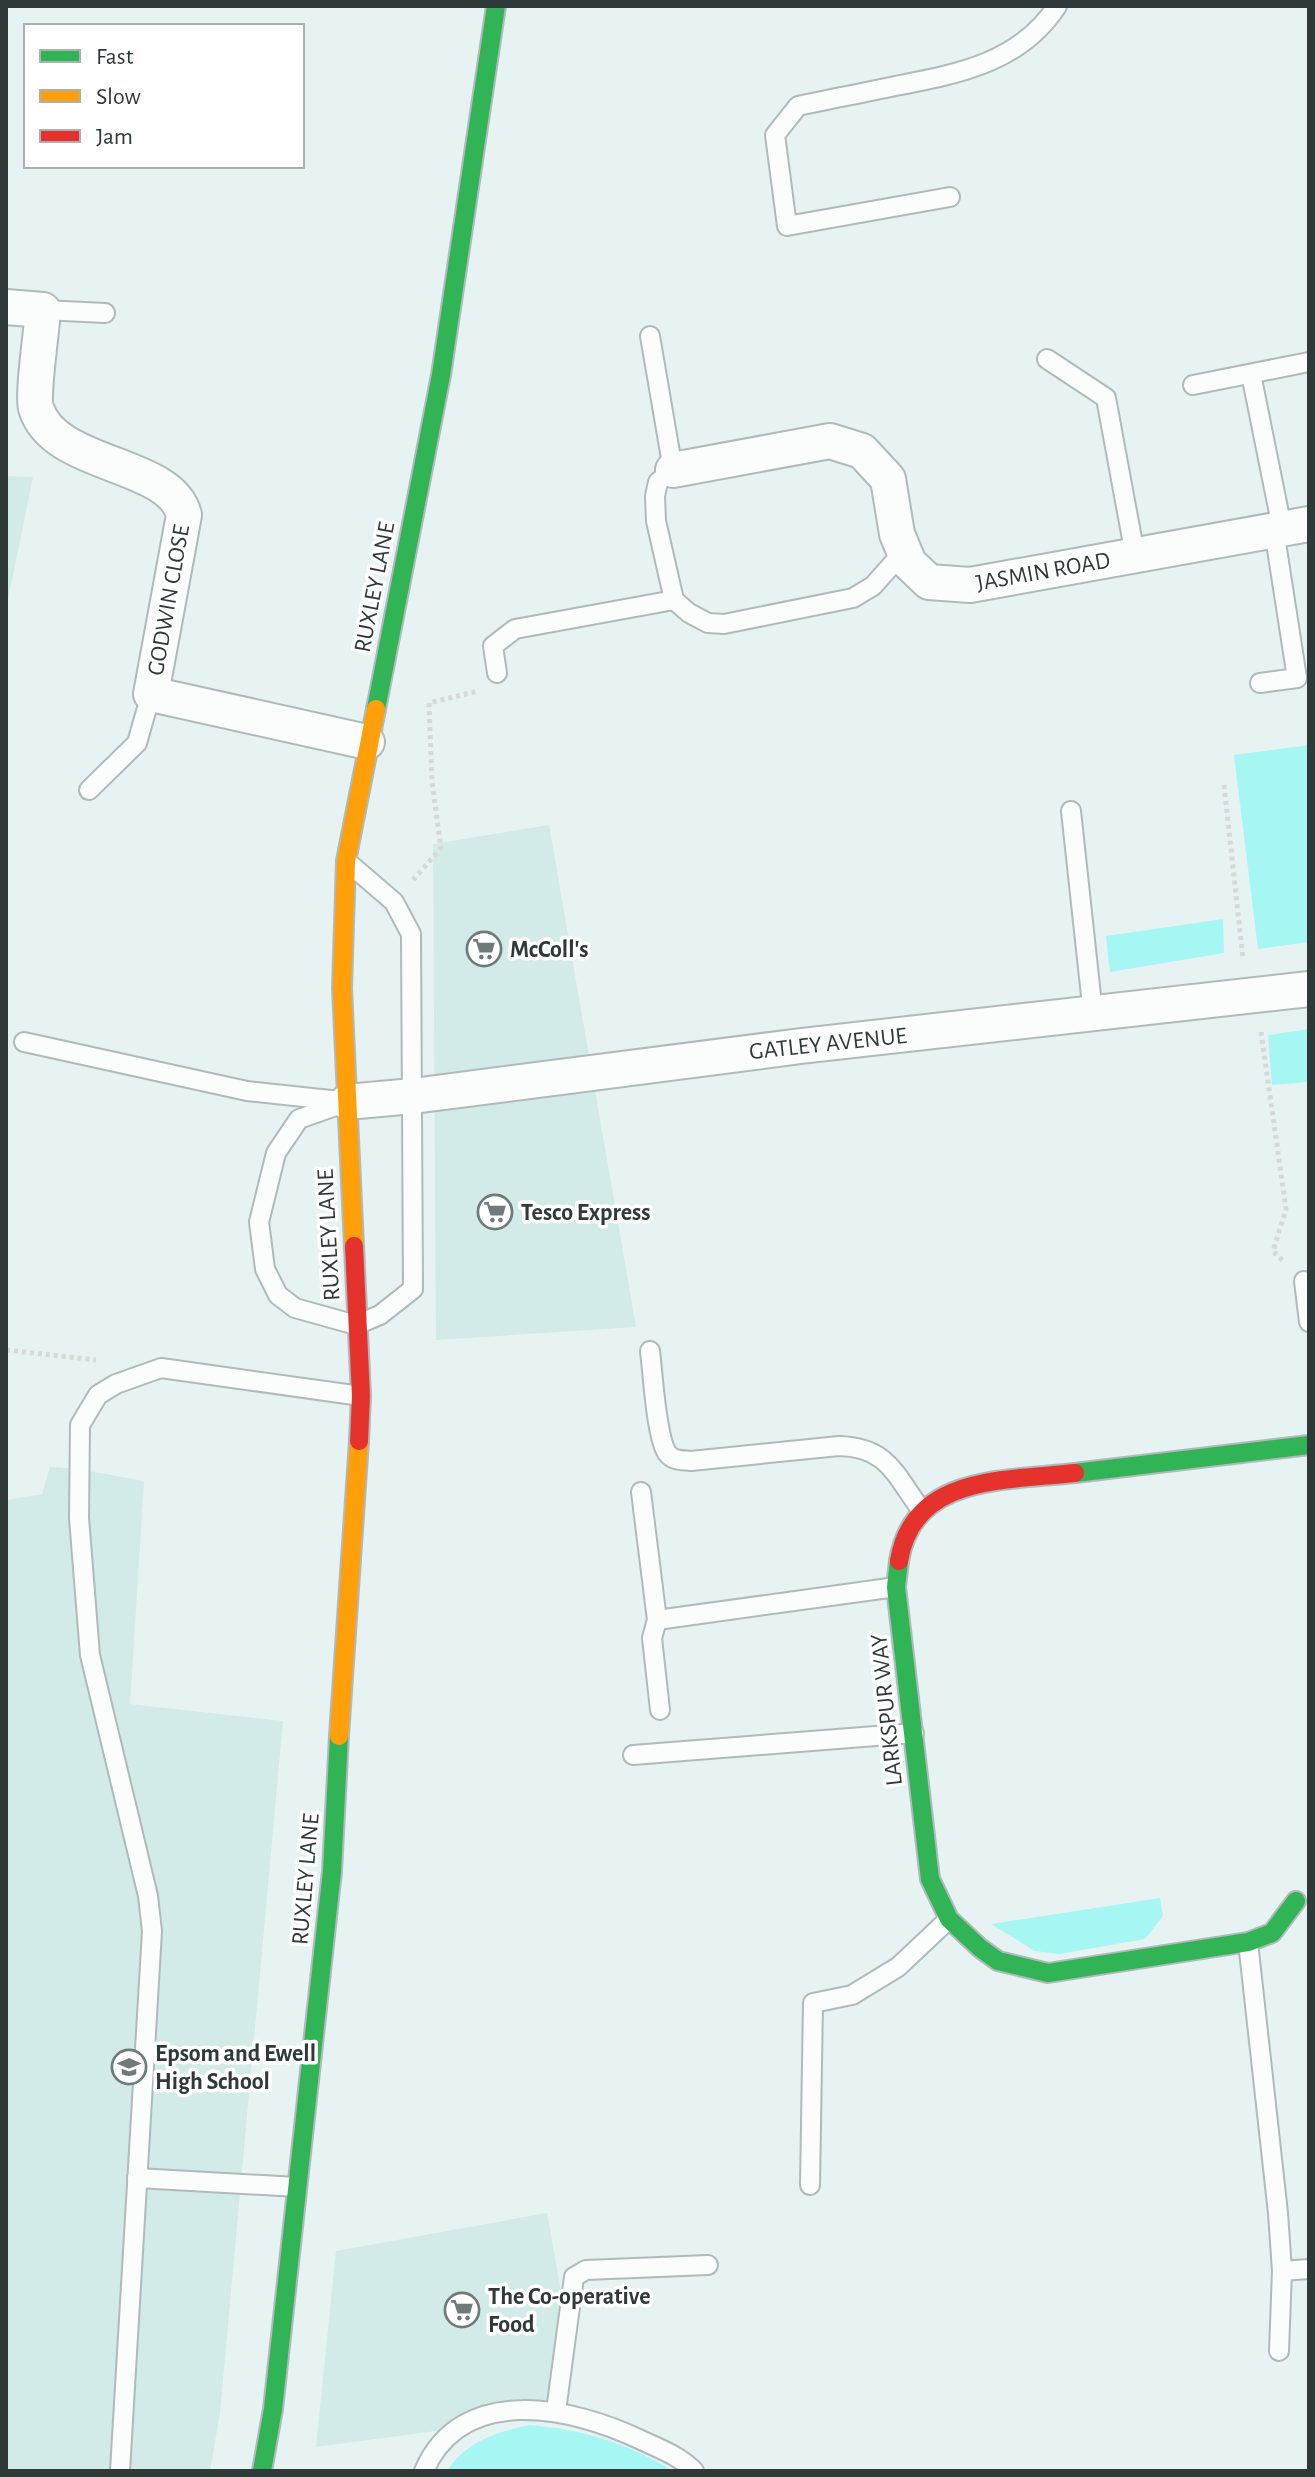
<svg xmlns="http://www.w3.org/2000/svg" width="1315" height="2477" viewBox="0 0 1315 2477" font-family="'Alegreya Sans',sans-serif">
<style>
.built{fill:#d2eae8}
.green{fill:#a6f6f4}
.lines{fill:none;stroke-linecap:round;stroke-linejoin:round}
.lane-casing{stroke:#b0baba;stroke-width:22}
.street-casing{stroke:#b0baba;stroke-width:38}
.fast-casing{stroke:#b0baba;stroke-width:22}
.slow-casing{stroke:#b0baba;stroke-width:22}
.jam-casing{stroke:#b0baba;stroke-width:22}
.path{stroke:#d5dad9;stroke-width:5;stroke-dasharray:4 4;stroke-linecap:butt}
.lane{stroke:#fbfdfd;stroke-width:18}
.street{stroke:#fbfdfd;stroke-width:34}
.fast{stroke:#30b455;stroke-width:18}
.slow{stroke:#ff9f0a;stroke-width:18}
.jam{stroke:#e5322d;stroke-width:18}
.labels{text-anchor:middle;stroke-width:7;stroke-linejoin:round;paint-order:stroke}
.street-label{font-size:24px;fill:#303939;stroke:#fff}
.poi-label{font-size:24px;font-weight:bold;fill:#303939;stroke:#fff;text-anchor:start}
</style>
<rect width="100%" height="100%" fill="#e6f3f2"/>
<!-- built -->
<g class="built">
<polygon points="6,476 33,477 6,609"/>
<polygon points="549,825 636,1327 436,1340 433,844"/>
<polygon points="50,1467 78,1469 144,1481 130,1704 283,1721 220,2413 210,2471 6,2471 6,1500 42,1494"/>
<polygon points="547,2213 561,2291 548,2416 316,2447 336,2251"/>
</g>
<!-- green -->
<g class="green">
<polygon points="1309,745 1309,942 1258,949 1234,755"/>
<polygon points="1223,919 1224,953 1110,972 1106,936"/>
<polygon points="1309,1029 1309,1082 1272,1085 1268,1035"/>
<polygon points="1160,1898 1163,1916 1145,1939 1059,1954 1035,1951 991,1924"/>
<path d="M529,2425C581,2429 628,2443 673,2471H447C467,2441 495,2433 529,2425Z"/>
</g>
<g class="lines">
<!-- lane casing -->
<g class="lane-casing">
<g id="lane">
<path d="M950,197L787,226L775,135L798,106C830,99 863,93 895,86C957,74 1020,63 1057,6"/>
<polyline points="43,310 105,313"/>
<polyline points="650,336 673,470 658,482 655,496 656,521 674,600 689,613 708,623 724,624 853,598 873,586 904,551"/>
<polyline points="1047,359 1106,398 1135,555"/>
<polyline points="1251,374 1282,528"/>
<polyline points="1193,385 1309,362"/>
<polyline points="497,673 493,646 515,629 674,600"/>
<polyline points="1260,683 1297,678 1274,530"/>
<polyline points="89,790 137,743 151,694"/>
<polyline points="1071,811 1093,1014"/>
<polyline points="24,1042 247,1091 340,1101"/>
<polyline points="347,1102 299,1119 276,1153 259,1222 265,1269 278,1295 295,1308 356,1325 380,1315 413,1289 411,934 394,902 351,865"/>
<polyline points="1304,1281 1309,1322"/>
<path d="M650,1351C653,1374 656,1436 667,1453C673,1461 682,1460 691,1461L839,1446C888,1447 895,1475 922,1511"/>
<polyline points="641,1492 657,1620 652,1638 660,1710"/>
<polyline points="657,1620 896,1587"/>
<polyline points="633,1755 914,1733"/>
<polyline points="1248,1942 1278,2213 1282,2271 1279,2351"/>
<polyline points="137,2178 297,2187"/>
<polyline points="810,2185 813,2003 852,1995 898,1967 949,1919"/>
<polyline points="1282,2271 1309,2269"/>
<polyline points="556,2411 574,2277 586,2270 708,2265"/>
<polyline points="120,2471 152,1931 148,1896 90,1655 79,1518 80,1425 98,1395 116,1384 161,1368 361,1396"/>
<path d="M424,2471C462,2383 572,2407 641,2440C660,2449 680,2456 694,2471"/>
</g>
</g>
<!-- street casing -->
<g class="street-casing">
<g id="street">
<path d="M6,307L43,310C42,329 32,394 36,408C54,468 171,461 184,515L151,694L367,742"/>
<polyline points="673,470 830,441 862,451 888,479 897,534 909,563 929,582 970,585 1309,524"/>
<polyline points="347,1102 413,1096 801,1046 1309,989"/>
</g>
</g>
<!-- fast casing -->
<g class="fast-casing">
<g id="fast">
<polyline points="376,709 441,375 496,6"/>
<polyline points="1075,1473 1309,1445"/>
<polyline points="899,1561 896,1587 930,1879 949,1919 980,1948 998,1961 1048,1973 1248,1942 1272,1933 1296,1901"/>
<polyline points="262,2471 273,2409 332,1871 339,1736"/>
</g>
</g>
<!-- slow casing -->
<g class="slow-casing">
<g id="slow">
<polyline points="354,1246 342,988 346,861 376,709"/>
<polyline points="339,1736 359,1441"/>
</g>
</g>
<!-- jam casing -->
<g class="jam-casing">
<g id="jam">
<polyline points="354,1246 361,1396 359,1441"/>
<path d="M899,1561C913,1474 1006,1481 1075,1473"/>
</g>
</g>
<!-- path -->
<g class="path">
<polyline points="1224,785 1243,959"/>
<polyline points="413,880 441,848 432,782 429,703 478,691"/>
<polyline points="1261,1032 1286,1209 1273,1251 1284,1262"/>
<polyline points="6,1350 96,1360"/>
</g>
<!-- lane -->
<use href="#lane" class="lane"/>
<!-- street -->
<use href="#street" class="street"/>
<!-- fast -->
<use href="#fast" class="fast"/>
<!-- slow -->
<use href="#slow" class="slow"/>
<!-- jam -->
<use href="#jam" class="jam"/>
</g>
<!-- icons -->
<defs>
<g id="supermarket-ring" transform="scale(1.8)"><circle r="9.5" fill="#fff" stroke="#707a7a" stroke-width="1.5"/><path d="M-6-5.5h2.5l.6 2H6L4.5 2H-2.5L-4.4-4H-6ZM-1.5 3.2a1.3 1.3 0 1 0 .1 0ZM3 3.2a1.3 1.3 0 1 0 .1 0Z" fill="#707a7a"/></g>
<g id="school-ring" transform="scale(1.8)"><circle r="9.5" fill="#fff" stroke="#707a7a" stroke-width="1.5"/><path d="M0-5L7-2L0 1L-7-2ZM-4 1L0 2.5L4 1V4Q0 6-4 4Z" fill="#707a7a"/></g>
</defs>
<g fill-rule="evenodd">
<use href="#supermarket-ring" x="484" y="949"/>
<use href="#supermarket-ring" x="495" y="1212"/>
<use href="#school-ring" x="129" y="2067"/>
<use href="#supermarket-ring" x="462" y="2310"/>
</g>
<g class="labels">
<!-- street labels -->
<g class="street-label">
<text transform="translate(1043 571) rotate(-10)" y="8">JASMIN ROAD</text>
<text transform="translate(374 587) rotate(-79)" y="8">RUXLEY LANE</text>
<text transform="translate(168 600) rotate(-80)" y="8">GODWIN CLOSE</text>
<text transform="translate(828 1043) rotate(-6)" y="8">GATLEY AVENUE</text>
<text transform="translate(328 1235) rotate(-93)" y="8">RUXLEY LANE</text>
<text transform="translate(886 1710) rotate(-96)" y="8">LARKSPUR WAY</text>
<text transform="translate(305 1879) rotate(-85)" y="8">RUXLEY LANE</text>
</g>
<!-- poi labels -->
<g class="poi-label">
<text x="510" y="957">McColl's</text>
<text x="521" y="1220">Tesco Express</text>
<text x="155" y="2061">Epsom and Ewell<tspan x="155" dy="28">High School</tspan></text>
<text x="488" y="2304">The Co-operative<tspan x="488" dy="28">Food</tspan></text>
</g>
</g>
<!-- border -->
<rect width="1315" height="2477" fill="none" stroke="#303939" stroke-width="16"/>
<!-- legend -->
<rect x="24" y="24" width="280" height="144" fill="#ffffff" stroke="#acb0b0" stroke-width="2"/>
<rect x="40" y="50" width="40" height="12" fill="#30b455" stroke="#acb0b0" stroke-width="2"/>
<text x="96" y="64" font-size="24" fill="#303939">Fast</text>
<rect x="40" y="90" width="40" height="12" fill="#ff9f0a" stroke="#acb0b0" stroke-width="2"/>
<text x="96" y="104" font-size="24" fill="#303939">Slow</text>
<rect x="40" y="130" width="40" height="12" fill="#e5322d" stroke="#acb0b0" stroke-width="2"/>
<text x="96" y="144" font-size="24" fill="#303939">Jam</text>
</svg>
